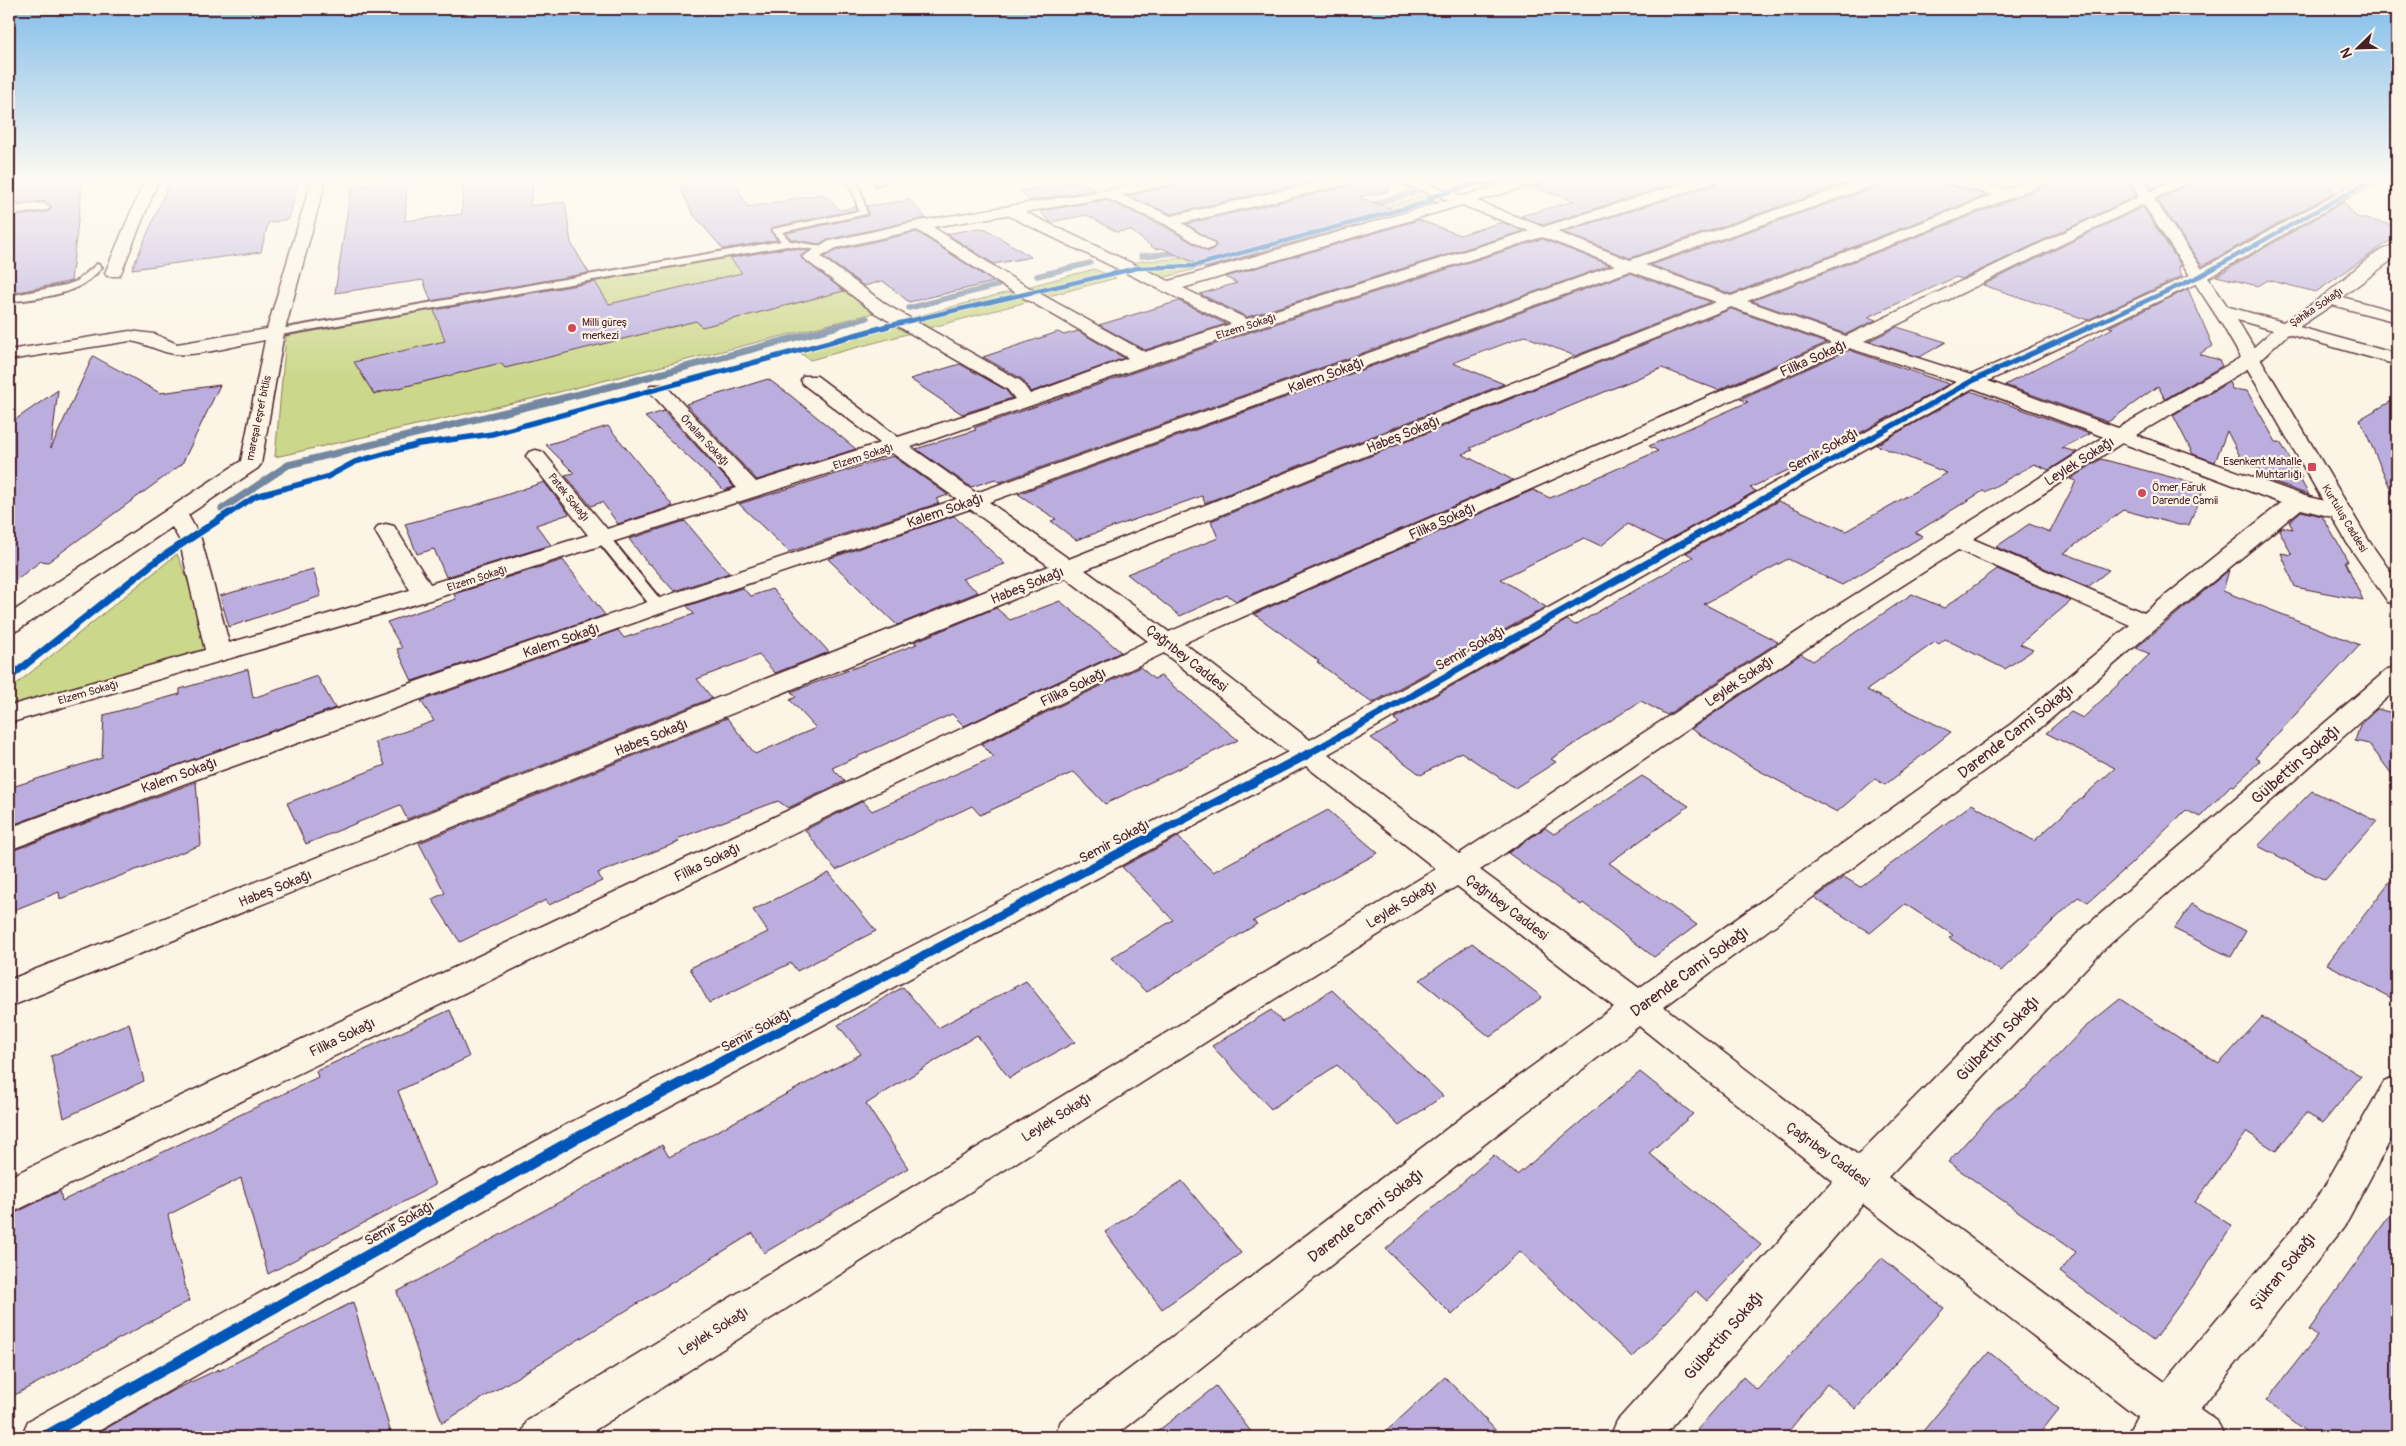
<svg xmlns="http://www.w3.org/2000/svg" width="2406" height="1446" viewBox="0 0 2406 1446" font-family="Pangolin,sans-serif">
<style>
.green{fill:#cbd78a;stroke:#8a7b5a}
.lines{fill:none;stroke-linecap:round;stroke-linejoin:round}
.stream-far1{stroke:#7387a1;stroke-width:5.5}
.stream{stroke:#7387a1;stroke-width:7}
.building{fill:#bbaedf;stroke:#4a1f2b}
.lane-casing{stroke:#4a1f2b;stroke-width:4}
.street-casing{stroke:#4a1f2b;stroke-width:3}
.secondary-casing{stroke:#4a1f2b;stroke-width:3}
.lane{fill:#fcf5e5;fill-rule:evenodd}
.street{fill:#fcf5e5;fill-rule:evenodd}
.secondary{fill:#fcf5e5;fill-rule:evenodd}
.cycleway-far4-casing{stroke:#fcf5e5;stroke-width:6}
.cycleway-far3-casing{stroke:#fcf5e5;stroke-width:8}
.cycleway-far2-casing{stroke:#fcf5e5;stroke-width:10}
.cycleway-far1-casing{stroke:#fcf5e5;stroke-width:12}
.cycleway-casing{stroke:#fcf5e5;stroke-width:14}
.cycleway-far4{stroke:#0057b8;stroke-width:4.5}
.cycleway-far3{stroke:#0057b8;stroke-width:5.5}
.cycleway-far2{stroke:#0057b8;stroke-width:7}
.cycleway-far1{stroke:#0057b8;stroke-width:9}
.cycleway{stroke:#0057b8;stroke-width:11}
.poi-dot{fill:#d1495b;stroke:#fcf5e5;stroke-width:2}
.labels{text-anchor:middle;stroke-width:4.5;stroke-linejoin:round;paint-order:stroke}
.far-street-label{font-size:11px;fill:#4a1f2b;stroke:#fcf5e5}
.far-poi-label{font-size:11px;fill:#4a1f2b;stroke:#fcf5e5;text-anchor:start}
.street-label{font-size:14px;fill:#4a1f2b;stroke:#fcf5e5}
.near-street-label{font-size:16px;fill:#4a1f2b;stroke:#fcf5e5}
</style>
<rect width="100%" height="100%" fill="#fcf5e5"/>
<filter id="ink" filterUnits="userSpaceOnUse"><feTurbulence type="fractalNoise" baseFrequency=".02" numOctaves="2"/><feDisplacementMap in="SourceGraphic" scale="10" xChannelSelector="R" yChannelSelector="G"/><feConvolveMatrix kernelMatrix="1 2 1 2 8 2 1 2 1" color-interpolation-filters="sRGB"/></filter>
<g filter="url(#ink)">
<!-- green -->
<g class="green">
<polygon points="1423,196 1438,201 1163,278 1130,264 1141,261 1204,257"/>
<polygon points="784,247 874,313 535,398 275,457 286,336"/>
<polygon points="1094,269 1116,278 810,360 795,349"/>
<polygon points="177,554 194,596 209,649 9,709 9,690"/>
</g>
<g class="lines">
<!-- stream-far1 -->
<g class="stream-far1">
<polyline points="1363,207 1413,193"/>
<polyline points="1141,256 1187,252"/>
<polyline points="1037,276 1090,263"/>
<polyline points="909,308 999,285"/>
<polyline points="833,327 867,318"/>
</g>
<!-- stream -->
<polyline class="stream" points="222,509 288,465 637,380 838,326"/>
</g>
<!-- building -->
<g class="building">
<polygon points="9,179 83,179 71,281 9,294 9,217 48,212 52,207 43,201 9,205"/>
<polygon points="171,179 299,179 289,219 268,223 261,252 132,269"/>
<polygon points="507,179 534,179 530,206 565,202 571,243 589,273 431,301 423,280 335,293 351,188 407,181 405,221 462,214 463,184"/>
<polygon points="732,179 748,207 823,194 840,210 856,207 857,210 773,227 770,231 777,240 723,249 693,214 679,185"/>
<polygon points="1197,179 1323,179 1171,214 1128,196"/>
<polygon points="1361,179 1387,179 1389,191 1359,197 1399,212 1206,268 1162,248 1155,249 1130,230 1117,232 1087,215 1050,222 1040,211 1106,200 1164,226 1208,252 1213,249 1216,244 1187,224 1352,185"/>
<polygon points="1546,179 1689,179 1543,225 1521,216 1574,201 1532,187 1543,184"/>
<polygon points="1720,179 1859,179 1630,258 1563,232 1717,184"/>
<polygon points="1889,179 1940,179 1944,184 1987,195 1731,294 1651,265 1886,184"/>
<polygon points="2081,179 2130,184 2136,196 1962,279 1956,277 1868,317 1876,320 1846,334 1752,301 2014,199 2049,183"/>
<polygon points="2146,179 2171,179 2151,189"/>
<polygon points="2197,179 2324,179 2335,192 2202,266 2157,200"/>
<polygon points="1080,181 1095,190 1030,201 1021,191"/>
<polygon points="910,200 926,218 826,240 819,244 791,239 786,233 867,216 867,206"/>
<polygon points="2344,202 2356,217 2397,226 2397,236 2316,292 2268,280 2258,286 2216,276"/>
<polygon points="2143,207 2182,267 2178,266 2182,276 2088,320 1983,285"/>
<polygon points="1419,220 1460,235 1502,222 1523,231 1247,317 1200,294 1237,283 1225,277"/>
<polygon points="978,228 986,229 1031,257 994,264 947,234"/>
<polygon points="917,232 994,282 909,302 883,281 864,286 824,257 837,250"/>
<polygon points="1542,239 1610,265 1000,482 995,479 971,487 916,449 976,430 974,428 979,426 1253,331"/>
<polygon points="787,248 809,251 801,255 801,258 844,291 702,327 696,321 505,368 501,363 374,394 354,362 445,341 434,310 595,282 609,304 742,273 730,258"/>
<polygon points="1630,273 1711,302 1575,356 1525,336 1453,363 1504,384 1205,503 1202,496 1076,540 1051,521 1056,519 1018,494"/>
<polygon points="2188,289 2213,346 2199,354 2219,360 2222,366 2165,399 2158,386 2108,422 2005,385 2113,328 2109,327"/>
<polygon points="1179,301 1226,324 1145,350 1099,325"/>
<polygon points="1731,309 1826,343 1718,390 1662,368 1470,448 1473,450 1462,454 1513,480 1236,601 1227,595 1180,616 1127,574 1218,538 1211,521"/>
<polygon points="1897,327 1946,342 1920,357 1869,341"/>
<polygon points="1078,331 1124,358 1031,392 1022,379 983,357 1058,332 1064,335"/>
<polygon points="1849,350 1949,384 1816,457 1750,488 1756,491 1664,542 1628,524 1601,546 1584,538 1501,579 1546,607 1372,703 1317,662 1319,661 1254,614 1533,490 1550,498 1658,451 1649,446 1748,402 1740,399"/>
<polygon points="93,356 160,393 220,385 182,464 48,562 41,561 9,585 9,424 58,390 51,448"/>
<polygon points="960,364 1006,390 1012,398 962,414 910,379"/>
<polygon points="768,379 790,395 856,449 757,480 686,404"/>
<polygon points="2229,382 2232,389 2247,391 2276,442 2280,442 2302,478 2299,477 2309,495 2264,479 2258,468 2244,464 2227,431 2215,462 2193,454 2173,415"/>
<polygon points="1971,391 2090,434 2062,448 2077,452 2049,470 2034,464 1985,492 1983,491 1915,533 1923,536 1842,585 1788,559 1704,604 1778,642 1667,715 1641,701 1551,759 1556,762 1515,788 1461,752 1421,775 1371,738 1399,723 1394,719 1567,620 1575,625 1693,557 1686,553 1778,501 1846,531 1947,473 1876,445"/>
<polygon points="2397,398 2397,504 2360,419"/>
<polygon points="664,411 734,487 724,490 645,417"/>
<polygon points="608,426 673,506 618,524 602,502 591,506 565,475 574,473 546,445"/>
<polygon points="893,456 948,495 936,499 939,503 789,552 739,504"/>
<polygon points="2101,459 2205,486 2189,525 2179,525 2123,510 2064,553 2109,570 2088,587 1996,547 2029,524 2050,532 2076,481 2070,479"/>
<polygon points="544,482 569,514 536,525 551,545 446,577 434,549 417,554 405,524 476,505"/>
<polygon points="2301,511 2322,516 2348,561 2345,561 2363,600 2295,587 2281,553 2292,555 2279,530 2282,527 2293,529 2289,522"/>
<polygon points="954,516 1005,564 962,579 978,592 897,625 828,559"/>
<polygon points="685,521 729,573 674,591 650,564 648,564 629,539"/>
<polygon points="563,560 605,615 412,681 397,649 402,648 387,622 456,599 454,594"/>
<polygon points="313,569 321,596 229,627 220,596"/>
<polygon points="1997,569 2071,601 2020,644 2033,650 2005,669 1945,639 1939,644 1935,642 1867,690 1951,732 1885,785 1875,779 1837,812 1758,770 1691,729 1801,654 1813,661 1912,594 1944,608"/>
<polygon points="2229,570 2223,591 2360,645 2255,758 2260,761 2234,786 2231,785 2200,817 2186,810 2130,865 2088,902 2078,897 2001,971 1949,938 1953,935 1905,904 1870,933 1815,898 1844,877 1860,887 1972,804 2034,841 2115,768 2046,733 2071,712 2083,718 2150,654 2136,648"/>
<polygon points="742,588 751,596 772,589 829,652 775,673 759,655 697,679 712,698 407,819 400,805 306,844 287,803 385,765 375,742 434,721 421,701 618,630 624,638 694,614 687,606"/>
<polygon points="1060,601 1121,652 964,726 952,714 832,768 845,781 788,808 778,801 677,839 679,842 598,873 602,881 549,905 546,900 460,942 432,899 445,893 419,843 727,718 755,754 816,728 790,700 796,697 791,692 917,644 914,642 996,608 1010,620"/>
<polygon points="1140,667 1154,679 1161,676 1238,740 1105,804 1074,772 980,815 972,806 836,870 805,830 863,801 872,811 994,757 981,744"/>
<polygon points="248,669 253,698 317,676 335,708 9,826 9,788 102,758 104,715 180,694 180,689"/>
<polygon points="2377,709 2397,714 2397,781 2369,744 2355,741 2360,725"/>
<polygon points="1642,776 1689,806 1609,863 1697,925 1654,957 1583,903 1581,905 1508,853 1545,828 1554,834"/>
<polygon points="196,782 201,845 60,899 59,892 9,912 9,852"/>
<polygon points="2312,791 2377,821 2325,880 2258,846"/>
<polygon points="1328,810 1378,853 1253,921 1257,924 1146,992 1111,958 1173,920 1122,867 1178,837 1213,872"/>
<polygon points="2397,872 2397,1001 2327,964"/>
<polygon points="829,873 876,931 797,971 791,963 709,1003 690,968 768,932 753,910"/>
<polygon points="2192,904 2246,931 2231,957 2174,929"/>
<polygon points="1472,943 1542,997 1490,1037 1420,980"/>
<polygon points="1026,981 1075,1042 1009,1078 977,1035 866,1104 908,1168 764,1253 753,1233 442,1423 397,1292 662,1145 669,1157 861,1054 838,1025 903,987 938,1028"/>
<polygon points="1332,990 1443,1096 1399,1126 1337,1065 1271,1109 1212,1046 1271,1010 1282,1022"/>
<polygon points="2120,999 2219,1064 2262,1017 2361,1076 2323,1123 2306,1113 2276,1151 2247,1132 2195,1202 2232,1226 2195,1283 2153,1341 2060,1272 2076,1252 1948,1162 1997,1108 2028,1087 2083,1029"/>
<polygon points="450,1010 469,1057 398,1091 435,1185 268,1274 241,1178 168,1215 189,1301 9,1398 9,1216 60,1191 62,1201 318,1077 316,1071"/>
<polygon points="129,1023 144,1081 64,1118 51,1056"/>
<polygon points="1640,1072 1693,1114 1649,1153 1761,1245 1707,1301 1696,1291 1632,1357 1520,1251 1452,1315 1386,1249 1494,1155 1517,1175"/>
<polygon points="1182,1181 1241,1253 1162,1309 1105,1232"/>
<polygon points="2397,1205 2397,1437 2313,1437 2266,1401 2317,1336 2309,1330"/>
<polygon points="1882,1258 1944,1308 1856,1409 1827,1384 1784,1437 1691,1437 1743,1377 1757,1390"/>
<polygon points="353,1302 392,1437 91,1437 172,1391 219,1369 219,1371"/>
<polygon points="1989,1352 2059,1409 2037,1437 1918,1437"/>
<polygon points="1445,1377 1502,1437 1380,1437"/>
<polygon points="1216,1386 1255,1437 1150,1437"/>
</g>
<g class="lines">
<!-- lane casing -->
<g class="lane-casing">
<g id="lane">
<polygon points="844,179 853,179 860,188 867,214 782,232 790,241 827,247 827,251 787,246 275,336 270,333 275,330 781,241 772,231 773,229 859,211 852,189"/>
<polygon points="872,179 880,179 883,183 876,185"/>
<path d="M97,264L102,267C80,296 42,297 9,302V296L66,285L77,281Z"/>
<polygon points="603,534 608,535 663,603 665,606 663,609 653,609 598,541 596,538 598,535"/>
</g>
</g>
<!-- street casing -->
<g class="street-casing">
<g id="street">
<polygon points="145,179 159,179 121,273 119,276 107,276 105,273"/>
<path d="M312,179H326L284,333L261,464L258,468L188,515L201,539L229,643L410,590L375,531L378,526L386,524L394,526L430,584L588,535L529,460L526,456L529,452L536,450L543,452L607,529L737,488L651,393L649,389L651,385H665L756,482L880,443L803,384L801,380L803,376H817L898,437L1015,399L1007,389L875,313L802,257L826,242L919,221L1108,190L1157,179H1184L1182,182L1122,195L1171,216L1333,179H1359L1352,183L1182,223L1212,242L1215,245L1212,248L1207,250L1165,224L1106,198L1025,212L1169,281L1449,200L1395,182L1393,179H1414L1463,196L1521,179H1544L1542,182L1477,201L1543,227L1696,179H1718L1716,182L1557,232L1630,260L1866,179H1887L1885,182L1645,265L1731,296L1993,195L1944,182L1942,179H1967L2007,189L2033,179H2053L2013,197L1747,301L1846,336L2176,179H2195L1864,341L1971,375L2194,273L2362,179H2380L2206,279L1988,381L2118,428L2245,355L2273,330L2216,314L2214,310L2216,306L2222,305L2283,322C2297,313 2313,304 2326,294C2345,279 2374,249 2397,244V256L2342,297L2397,312V322L2332,305L2299,327L2397,354V365L2288,334L2257,363L2136,435L2305,496L2348,507L2351,512L2348,517L2340,519L2301,509L2156,628L2031,736L1664,1007L1858,1155L2078,933L2388,669L2397,667V689L2102,951L1888,1177L2165,1382L2316,1201L2384,1082L2397,1077V1128L2344,1227L2200,1409L2217,1421L2224,1437H2126L2137,1416L1863,1204L1663,1437H1610L1617,1421L1833,1181L1639,1026L1491,1139L1113,1437H1054L1061,1421L1465,1115L1614,1007L1457,886L1223,1031L584,1437H520L527,1421L1436,869L1306,766L586,1152L88,1437H21L28,1421L560,1128L1288,752L1164,653L9,1214V1177L1148,641L1066,578L9,1007V980L1049,566L970,509L667,611L186,783L9,850V828C322,711 639,604 957,499L892,453L433,599L9,723V706L205,650L179,539L172,527L18,630L9,632V614L241,461L265,340C242,344 197,357 175,354C159,352 146,343 130,341L9,360V350L130,331L154,334L177,344L267,329ZM1462,205L1529,231L1247,319L1183,288ZM1007,215L1231,324L1145,352L1012,278L933,227ZM917,230L1000,284L1128,358L1030,394L1021,381L887,305L821,257L836,248ZM1542,237L1615,265L976,493L911,447L1252,329ZM1630,271L1716,302L1069,559L989,502ZM1731,307L1831,343L1169,632L1085,570ZM1849,348L1956,382L1310,740L1184,643ZM1973,388L2104,437L1832,609L1459,854L1328,754ZM2122,443L2281,503L2144,613L1973,539ZM1958,550L2130,625L2011,724L1639,988L1480,870L1850,619Z"/>
<polygon points="43,203 50,207 48,210 9,215 9,207"/>
</g>
</g>
<!-- secondary casing -->
<g class="secondary-casing">
<polygon id="secondary" points="2130,179 2144,179 2154,199 2241,326 2369,541 2397,581 2397,604 2388,602 2347,543 2223,326 2140,199"/>
</g>
<!-- lane -->
<use href="#lane" class="lane"/>
<!-- street -->
<use href="#street" class="street"/>
<!-- secondary -->
<use href="#secondary" class="secondary"/>
<!-- cycleway-far4 casing -->
<g class="cycleway-far4-casing">
<g id="cycleway-far4">
<polyline points="883,327 1137,268 1193,266 1432,201 1428,198 1474,184 1491,183 1505,179"/>
<polyline points="2089,327 2200,276 2373,179"/>
</g>
</g>
<!-- cycleway-far3 casing -->
<g class="cycleway-far3-casing">
<g id="cycleway-far3">
<polyline points="227,515 256,496 327,477 355,462 419,444 492,434 888,326"/>
<polyline points="1734,515 1972,381 2092,326"/>
</g>
</g>
<!-- cycleway-far2 casing -->
<g class="cycleway-far2-casing">
<g id="cycleway-far2">
<polyline points="9,678 156,561 229,513"/>
<polyline points="1308,754 1736,513"/>
</g>
</g>
<!-- cycleway-far1 casing -->
<g class="cycleway-far1-casing">
<polyline id="cycleway-far1" points="728,1058 1310,753"/>
</g>
<!-- cycleway casing -->
<g class="cycleway-casing">
<polyline id="cycleway" points="44,1437 573,1140 731,1057"/>
</g>
<!-- cycleway-far4 -->
<use href="#cycleway-far4" class="cycleway-far4"/>
<!-- cycleway-far3 -->
<use href="#cycleway-far3" class="cycleway-far3"/>
<!-- cycleway-far2 -->
<use href="#cycleway-far2" class="cycleway-far2"/>
<!-- cycleway-far1 -->
<use href="#cycleway-far1" class="cycleway-far1"/>
<!-- cycleway -->
<use href="#cycleway" class="cycleway"/>
</g>
</g>
<!-- sky -->
<linearGradient id="sky" x2="0" y2="1"><stop stop-color="#84beeb"/><stop offset="0.47" stop-color="#fefaf3"/><stop offset="1" stop-color="#fefaf3" stop-opacity="0"/></linearGradient>
<rect width="2406" height="382" fill="url(#sky)"/>
<!-- markers -->
<g class="poi-dot">
<circle cx="572" cy="328" r="5"/>
<rect x="2307" y="462" width="10" height="10" rx="2.5"/>
<circle cx="2142" cy="493" r="5"/>
</g>
<g class="labels">
<!-- far-street labels -->
<g class="far-street-label">
<text transform="translate(2316 307) rotate(-34)" y="4">Şahika Sokağı</text>
<text transform="translate(1246 326) rotate(-18)" y="4">Elzem Sokağı</text>
<text transform="translate(258 418) rotate(-78)" y="4">mareşal eşref bitlis</text>
<text transform="translate(705 440) rotate(47)" y="4">Önalan Sokağı</text>
<text transform="translate(863 456) rotate(-18)" y="4">Elzem Sokağı</text>
<text transform="translate(569 497) rotate(51)" y="4">Patek Sokağı</text>
<text transform="translate(2345 518) rotate(59)" y="4">Kurtuluş Caddesi</text>
<text transform="translate(477 578) rotate(-18)" y="4">Elzem Sokağı</text>
<text transform="translate(88 692) rotate(-16)" y="4">Elzem Sokağı</text>
</g>
<!-- far-poi labels -->
<g class="far-poi-label">
<text x="582" y="326">Milli güreş<tspan x="582" dy="13">merkezi</tspan></text>
<text x="2302" y="465" text-anchor="end">Esenkent Mahalle<tspan x="2302" dy="13">Muhtarlığı</tspan></text>
<text x="2152" y="491">Ömer Faruk<tspan x="2152" dy="13">Darende Camii</tspan></text>
</g>
<!-- street labels -->
<g class="street-label">
<text transform="translate(1813 358) rotate(-24)" y="5">Filika Sokağı</text>
<text transform="translate(1326 375) rotate(-20)" y="5">Kalem Sokağı</text>
<text transform="translate(1403 434) rotate(-22)" y="5">Habeş Sokağı</text>
<text transform="translate(1823 450) rotate(-29)" y="5">Semir Sokağı</text>
<text transform="translate(2079 461) rotate(-32)" y="5">Leylek Sokağı</text>
<text transform="translate(945 510) rotate(-19)" y="5">Kalem Sokağı</text>
<text transform="translate(1442 521) rotate(-24)" y="5">Filika Sokağı</text>
<text transform="translate(1027 585) rotate(-22)" y="5">Habeş Sokağı</text>
<text transform="translate(561 640) rotate(-19)" y="5">Kalem Sokağı</text>
<text transform="translate(1470 648) rotate(-29)" y="5">Semir Sokağı</text>
<text transform="translate(1187 658) rotate(38)" y="5">Çağrıbey Caddesi</text>
<text transform="translate(1739 681) rotate(-34)" y="5">Leylek Sokağı</text>
<text transform="translate(1073 687) rotate(-26)" y="5">Filika Sokağı</text>
<text transform="translate(651 737) rotate(-22)" y="5">Habeş Sokağı</text>
<text transform="translate(179 775) rotate(-20)" y="5">Kalem Sokağı</text>
<text transform="translate(1114 841) rotate(-28)" y="5">Semir Sokağı</text>
<text transform="translate(707 862) rotate(-26)" y="5">Filika Sokağı</text>
<text transform="translate(275 888) rotate(-22)" y="5">Habeş Sokağı</text>
<text transform="translate(1401 904) rotate(-31)" y="5">Leylek Sokağı</text>
<text transform="translate(1507 907) rotate(37)" y="5">Çağrıbey Caddesi</text>
<text transform="translate(756 1030) rotate(-28)" y="5">Semir Sokağı</text>
<text transform="translate(342 1037) rotate(-26)" y="5">Filika Sokağı</text>
<text transform="translate(1056 1117) rotate(-32)" y="5">Leylek Sokağı</text>
<text transform="translate(1828 1154) rotate(36)" y="5">Çağrıbey Caddesi</text>
<text transform="translate(399 1223) rotate(-29)" y="5">Semir Sokağı</text>
<text transform="translate(713 1331) rotate(-32)" y="5">Leylek Sokağı</text>
</g>
<!-- near-street labels -->
<g class="near-street-label">
<text transform="translate(2015 731) rotate(-38)" y="6">Darende Cami Sokağı</text>
<text transform="translate(2295 764) rotate(-41)" y="6">Gülbettin Sokağı</text>
<text transform="translate(1689 971) rotate(-36)" y="6">Darende Cami Sokağı</text>
<text transform="translate(1997 1038) rotate(-46)" y="6">Gülbettin Sokağı</text>
<text transform="translate(1365 1215) rotate(-38)" y="6">Darende Cami Sokağı</text>
<text transform="translate(2282 1271) rotate(-51)" y="6">Şükran Sokağı</text>
<text transform="translate(1723 1335) rotate(-49)" y="6">Gülbettin Sokağı</text>
</g>
</g>
<!-- margin -->
<rect width="2406" height="1446" fill="none" stroke="#fcf5e5" stroke-width="30"/>
<rect x="15" y="15" width="2376" height="1416" fill="none" stroke="#4a1f2b" stroke-width="2" filter="url(#ink)"/>
<!-- north arrow -->
<g transform="translate(2358 48) rotate(247)" stroke="#fcf5e5" stroke-width="4" paint-order="stroke">
<path d="M0-4L9 19L0 12L-9 19Z" fill="#4a1f2b"/>
<text y="-8" font-size="14" font-weight="bold" text-anchor="middle" fill="#4a1f2b">N</text>
</g>
</svg>
